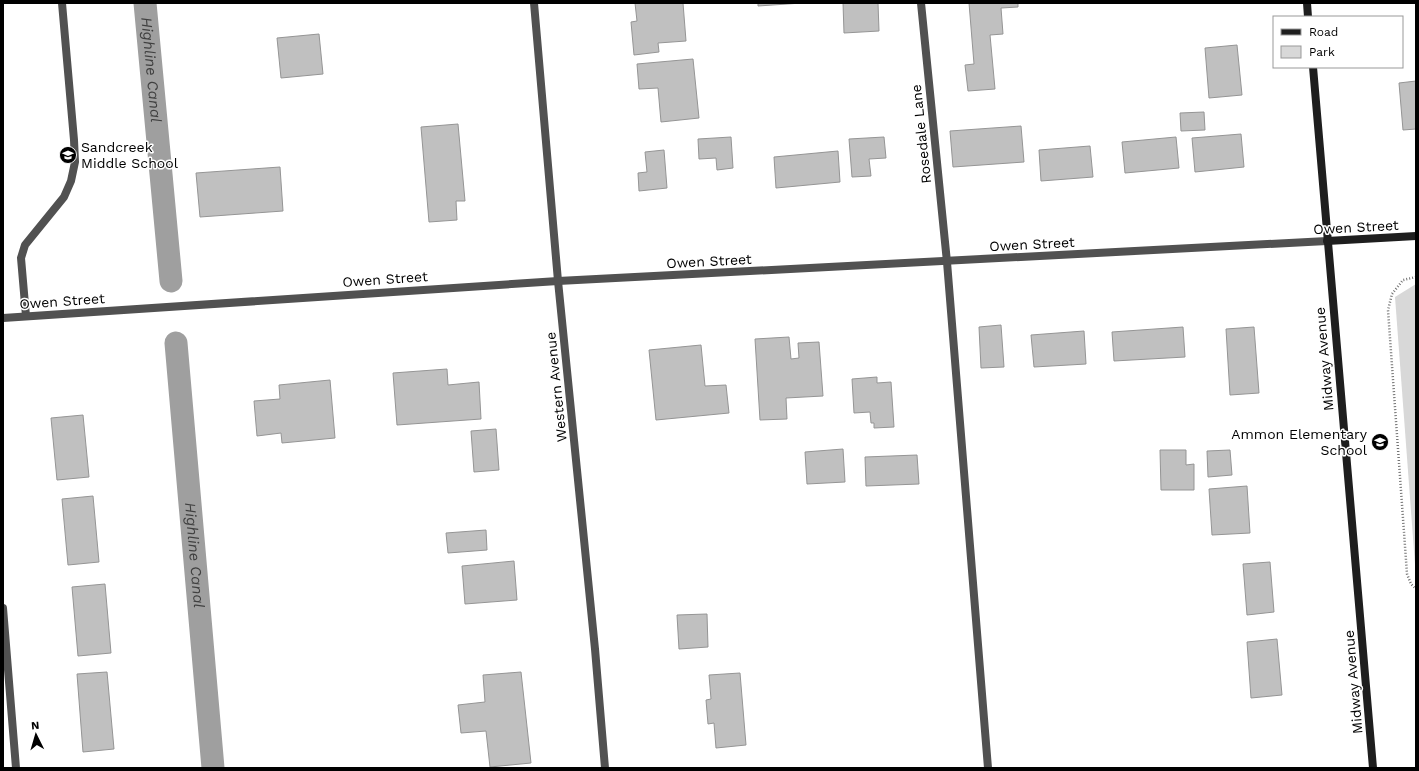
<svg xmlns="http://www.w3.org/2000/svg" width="1419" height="771" viewBox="0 0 1419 771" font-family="'Work Sans',sans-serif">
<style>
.green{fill:#d8d8d8}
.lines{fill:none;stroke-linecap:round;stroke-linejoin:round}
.canal{stroke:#9f9f9f;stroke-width:23}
.building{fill:#c0c0c0;stroke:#959595}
.path{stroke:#737373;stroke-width:2.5;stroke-dasharray:1 2;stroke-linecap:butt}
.lane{stroke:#515151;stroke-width:8}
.street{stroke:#515151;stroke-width:8}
.secondary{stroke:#1e1e1e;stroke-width:8}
.labels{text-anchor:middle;stroke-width:3;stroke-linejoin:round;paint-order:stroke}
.street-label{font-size:14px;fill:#000;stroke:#fff}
.poi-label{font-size:14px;fill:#000;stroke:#fff;text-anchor:start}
.water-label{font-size:15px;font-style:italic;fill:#404040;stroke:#fff}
</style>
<rect width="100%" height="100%" fill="#fff"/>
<!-- green -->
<polygon class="green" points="1416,284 1416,578 1395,297"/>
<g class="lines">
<!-- canal -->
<g class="canal">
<path id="s1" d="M145,3L171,281"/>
<path id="s2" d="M176,343L213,768"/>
</g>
</g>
<!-- building -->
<g class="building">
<polygon points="635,3 683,3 686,41 658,43 659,52 634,55 631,22 637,21"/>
<polygon points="758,3 802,3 758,6"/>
<polygon points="843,3 878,3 879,31 844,33"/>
<polygon points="969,3 1018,3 1018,7 1001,8 1003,34 990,35 995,89 968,91 965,65 974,64"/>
<polygon points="319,34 323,74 281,78 277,38"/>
<polygon points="1237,45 1242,95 1209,98 1205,48"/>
<polygon points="693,59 699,118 661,122 658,88 639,89 637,64"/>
<polygon points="1416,81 1416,129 1403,130 1399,83"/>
<polygon points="1204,112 1205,130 1181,131 1180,113"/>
<polygon points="458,124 465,201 456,201 457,220 429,222 421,127"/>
<polygon points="1021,126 1024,162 953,167 950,131"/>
<polygon points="1241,134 1244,167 1195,172 1192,138"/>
<polygon points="731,137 733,168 717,170 716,158 699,159 698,139"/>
<polygon points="884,137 886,158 869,159 871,176 852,177 849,139"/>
<polygon points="1176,137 1179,168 1125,173 1122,142"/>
<polygon points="1090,146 1093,177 1041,181 1039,150"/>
<polygon points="664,150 667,188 639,191 638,173 647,172 645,152"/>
<polygon points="838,151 840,182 776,188 774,157"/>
<polygon points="280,167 283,211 200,217 196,173"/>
<polygon points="1001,325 1004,367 981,368 979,327"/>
<polygon points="1183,327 1185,357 1114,361 1112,332"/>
<polygon points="1254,327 1259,393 1230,395 1226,329"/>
<polygon points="1084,331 1086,364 1034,367 1031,335"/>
<polygon points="789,337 791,359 799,358 798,343 819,342 823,396 786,398 787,419 760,420 755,339"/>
<polygon points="701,345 705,386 726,385 729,413 656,420 649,350"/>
<polygon points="447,369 448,385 479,382 481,419 397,425 393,373"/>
<polygon points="877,377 877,383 891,382 894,427 874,428 874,423 871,423 870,412 854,413 852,379"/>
<polygon points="330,380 335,438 282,443 281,433 257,436 254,401 280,399 279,385"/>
<polygon points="83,415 89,477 57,480 51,418"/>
<polygon points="496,429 499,470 474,472 471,431"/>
<polygon points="843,449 845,482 807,484 805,452"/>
<polygon points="1160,450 1186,450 1186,465 1194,464 1194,490 1161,490"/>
<polygon points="1230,450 1232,475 1208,477 1207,451"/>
<polygon points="917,455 919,484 866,486 865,457"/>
<polygon points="1247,486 1250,533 1212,535 1209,489"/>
<polygon points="93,496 99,562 68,565 62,499"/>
<polygon points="486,530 487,550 448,553 446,533"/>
<polygon points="514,561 517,600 465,604 462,566"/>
<polygon points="1270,562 1274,612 1247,615 1243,564"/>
<polygon points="105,584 111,653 78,656 72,587"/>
<polygon points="707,614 708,647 679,649 677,615"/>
<polygon points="1277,639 1282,695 1251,698 1247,642"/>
<polygon points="107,672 114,749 83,752 77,674"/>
<polygon points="521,672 531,763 490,767 486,731 461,733 458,705 485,702 483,675"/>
<polygon points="740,673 746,745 716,748 714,723 708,724 706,700 711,699 709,675"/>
</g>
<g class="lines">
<!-- path -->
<polyline class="path" points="1416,277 1403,280 1392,294 1388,310 1407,574 1411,584 1416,589"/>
<!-- lane -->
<g class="lane">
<polyline points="947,262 988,768"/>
<polyline points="26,316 21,258 25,245 64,197 71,181 75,162 74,140 62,3"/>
</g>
<!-- street -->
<g class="street">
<polyline points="534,3 558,281 595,649 605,768"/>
<polyline points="921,3 947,262"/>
<polyline points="3,318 558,281 1327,241"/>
<polyline points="3,608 16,768"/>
</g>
<!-- secondary -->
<g class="secondary">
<polyline points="1307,3 1308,17"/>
<polyline points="1313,67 1373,768"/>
<polyline points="1327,241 1416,236"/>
</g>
</g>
<!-- icons -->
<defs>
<g id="school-disc" transform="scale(0.9)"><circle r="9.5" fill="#000" stroke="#fff"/><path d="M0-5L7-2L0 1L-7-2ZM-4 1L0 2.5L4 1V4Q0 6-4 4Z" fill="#fff"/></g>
</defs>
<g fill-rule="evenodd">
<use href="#school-disc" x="68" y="155"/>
<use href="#school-disc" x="1380" y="442"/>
</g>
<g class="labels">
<!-- street labels -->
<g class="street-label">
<text transform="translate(921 134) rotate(-96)" y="5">Rosedale Lane</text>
<text transform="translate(1356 227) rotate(-3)" y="5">Owen Street</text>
<text transform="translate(1032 244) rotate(-3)" y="5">Owen Street</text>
<text transform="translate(709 261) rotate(-3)" y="5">Owen Street</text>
<text transform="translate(385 279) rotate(-4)" y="5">Owen Street</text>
<text transform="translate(62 301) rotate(-4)" y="5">Owen Street</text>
<text transform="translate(1324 359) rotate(-95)" y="5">Midway Avenue</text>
<text transform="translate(556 387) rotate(-96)" y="5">Western Avenue</text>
<text transform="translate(1353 682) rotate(-95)" y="5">Midway Avenue</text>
</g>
<!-- poi labels -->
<g class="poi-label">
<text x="81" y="152">Sandcreek<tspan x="81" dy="16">Middle School</tspan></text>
<text x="1367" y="439" text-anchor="end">Ammon Elementary<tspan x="1367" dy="16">School</tspan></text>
</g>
<!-- water labels -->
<g class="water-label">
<text dy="5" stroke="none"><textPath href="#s1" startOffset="67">Highline Canal</textPath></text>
<text dy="5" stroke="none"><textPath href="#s2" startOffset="213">Highline Canal</textPath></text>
</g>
</g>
<!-- border -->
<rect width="1419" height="771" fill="none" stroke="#000000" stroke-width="8"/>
<!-- legend -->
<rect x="1273" y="16" width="130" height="52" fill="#ffffff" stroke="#999999"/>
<rect x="1281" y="29" width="20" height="6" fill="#1e1e1e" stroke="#999999"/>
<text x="1309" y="36" font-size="12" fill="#000000">Road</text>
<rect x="1281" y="46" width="20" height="12" fill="#d8d8d8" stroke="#999999"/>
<text x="1309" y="56" font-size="12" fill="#000000">Park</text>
<!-- north arrow -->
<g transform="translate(36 735) rotate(355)" stroke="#ffffff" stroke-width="3" paint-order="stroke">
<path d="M0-3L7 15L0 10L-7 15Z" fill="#000000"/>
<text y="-6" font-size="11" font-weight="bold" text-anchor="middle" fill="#000000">N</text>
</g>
</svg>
